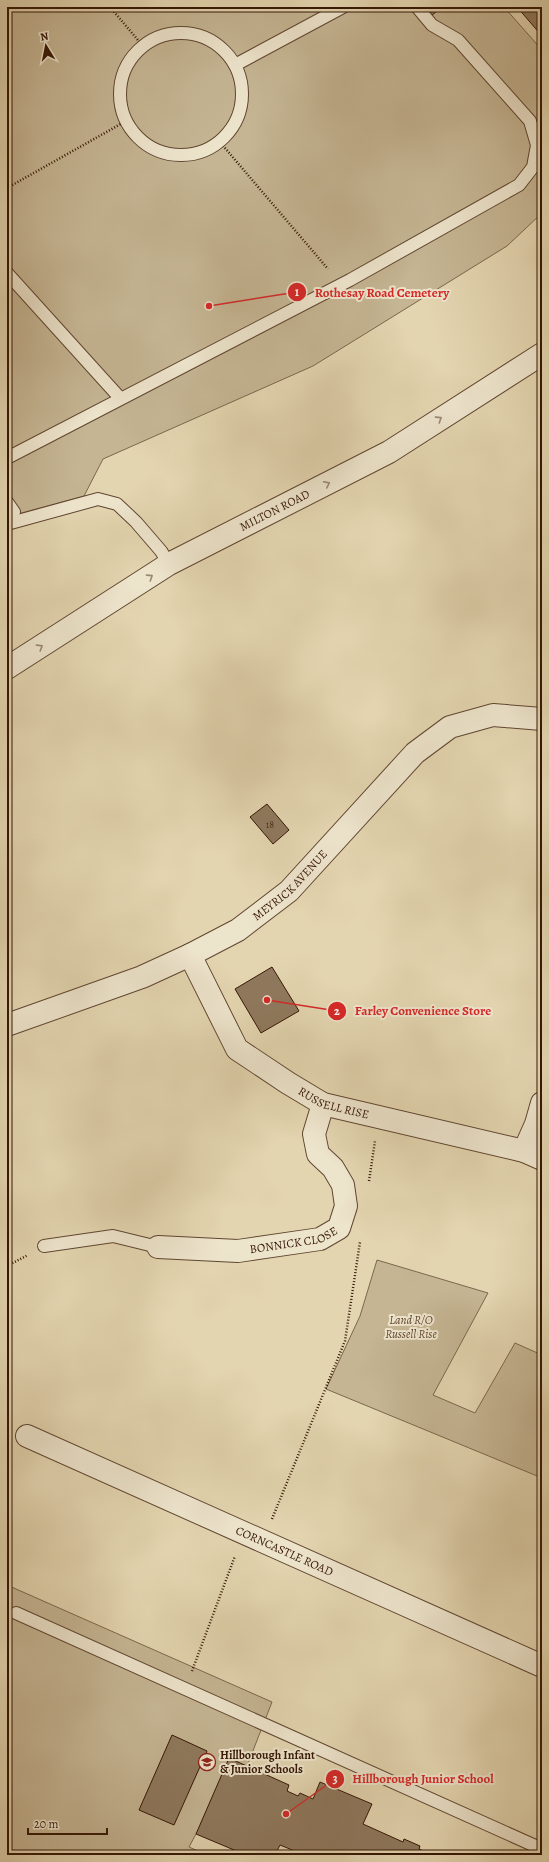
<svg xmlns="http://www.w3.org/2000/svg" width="549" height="1862" viewBox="0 0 549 1862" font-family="Alegreya,serif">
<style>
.green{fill:#c5b593;stroke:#7d664c}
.building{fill:#8f795e;stroke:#351605}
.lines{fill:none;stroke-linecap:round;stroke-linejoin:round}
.service-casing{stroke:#604630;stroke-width:14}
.minor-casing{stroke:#604630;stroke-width:24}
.path{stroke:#351605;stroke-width:2.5;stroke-dasharray:1 2;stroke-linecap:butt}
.service{stroke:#ede4cc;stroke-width:12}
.minor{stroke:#ede4cc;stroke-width:22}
.oneway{stroke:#9a8772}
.labels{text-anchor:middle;stroke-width:4;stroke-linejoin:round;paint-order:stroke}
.number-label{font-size:10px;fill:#4c2f1b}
.street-label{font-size:12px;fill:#351605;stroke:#ede4cc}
.park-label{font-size:12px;font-style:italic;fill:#604630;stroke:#ede4cc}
.poi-label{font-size:12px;font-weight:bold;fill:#351605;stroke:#ede4cc;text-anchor:start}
.leader{fill:none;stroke:#d62828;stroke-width:1.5}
.callout-dot{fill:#d62828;stroke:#ede4cc;stroke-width:1.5}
.mark-label{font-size:12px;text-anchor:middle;font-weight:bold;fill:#fff}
.callout-label{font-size:13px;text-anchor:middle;font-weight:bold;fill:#d62828;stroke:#ede4cc;stroke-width:4;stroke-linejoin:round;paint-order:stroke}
</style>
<rect width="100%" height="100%" fill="#e3d5b0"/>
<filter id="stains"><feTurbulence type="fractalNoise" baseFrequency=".005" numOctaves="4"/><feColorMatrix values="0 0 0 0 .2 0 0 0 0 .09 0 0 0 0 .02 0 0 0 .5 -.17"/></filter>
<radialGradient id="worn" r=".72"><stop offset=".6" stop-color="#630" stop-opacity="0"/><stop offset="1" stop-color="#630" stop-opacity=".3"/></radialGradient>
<!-- green -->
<g class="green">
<polygon points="7,7 504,7 542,50 542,213 507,246 313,366 103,459 84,496 7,517"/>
<polygon points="377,1260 488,1293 433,1395 475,1413 515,1343 542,1355 542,1478 326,1389 360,1316"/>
<polygon points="7,1585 272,1702 247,1766 196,1834 189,1847 207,1855 7,1855"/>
</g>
<!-- building -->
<g class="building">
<polygon points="424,7 442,7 431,16"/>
<polygon points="517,7 542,7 542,36"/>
<polygon points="267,804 289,830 273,844 250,817"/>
<polygon points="272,967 299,1011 261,1033 235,989"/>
<polygon points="172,1735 207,1751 174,1825 139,1810"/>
<polygon points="229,1758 289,1785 287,1791 298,1796 300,1793 313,1799 320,1782 372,1804 363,1824 403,1842 404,1839 420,1846 419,1849 432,1855 295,1855 297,1852 280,1845 275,1855 263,1855 257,1852 256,1855 246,1855 196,1834"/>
</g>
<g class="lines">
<!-- service casing -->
<g class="service-casing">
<g id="service">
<circle cx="181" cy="94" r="61"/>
<polyline points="235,65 343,7"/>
<polyline points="7,273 120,398"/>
<polyline points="7,458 350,280 519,185 533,167 537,145 530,121 458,40 432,25 417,7"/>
<polyline points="7,502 14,512"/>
<polyline points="7,524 98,499 117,504 136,522 161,551 169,564"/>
<polyline points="44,1246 113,1236 158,1247"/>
<polyline points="16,1613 542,1849"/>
</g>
</g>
<!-- minor casing -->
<g class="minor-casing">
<g id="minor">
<path id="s1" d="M7,668L169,564L389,452L542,354"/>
<path id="s2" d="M190,955L237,1049L288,1083L323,1104L524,1151L542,1159"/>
<path id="s3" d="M7,1025L142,977L190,955L238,930L289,891L415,753L450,727L493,715L542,719"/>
<polyline points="524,1151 536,1124 542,1103"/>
<path id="s4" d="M158,1247L238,1251L320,1239L339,1228L346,1206L343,1185L333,1168L318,1154L314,1134L323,1104"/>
<path id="s5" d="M27,1436L542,1666"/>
</g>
</g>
<!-- path -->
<g class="path">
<polyline points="110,7 143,46"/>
<polyline points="219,141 328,269"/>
<polyline points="7,188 126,121"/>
<polyline points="369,1181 375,1141"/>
<polyline points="7,1266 28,1255"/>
<polyline points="272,1519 345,1341 360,1242"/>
<polyline points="192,1671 235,1556"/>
</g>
<!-- service -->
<use href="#service" class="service"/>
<!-- minor -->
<use href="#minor" class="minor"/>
</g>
<!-- one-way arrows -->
<defs><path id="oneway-chevron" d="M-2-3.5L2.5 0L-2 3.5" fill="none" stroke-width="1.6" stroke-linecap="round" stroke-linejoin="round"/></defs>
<g class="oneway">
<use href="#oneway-chevron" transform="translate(439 419) rotate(-33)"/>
<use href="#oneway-chevron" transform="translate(327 484) rotate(-27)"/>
<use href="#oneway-chevron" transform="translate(150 577) rotate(-33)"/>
<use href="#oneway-chevron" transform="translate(40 647) rotate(-32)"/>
</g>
<!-- icons -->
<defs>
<g id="school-ring" transform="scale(0.9)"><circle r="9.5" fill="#ede4cc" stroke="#8f2418" stroke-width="1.5"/><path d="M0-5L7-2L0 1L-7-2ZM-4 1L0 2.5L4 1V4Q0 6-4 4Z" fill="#8f2418"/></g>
</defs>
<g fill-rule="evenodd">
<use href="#school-ring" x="207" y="1762"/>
</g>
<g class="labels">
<!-- number labels -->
<g class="number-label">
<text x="270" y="828">18</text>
</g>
<!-- street labels -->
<g class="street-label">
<text dy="4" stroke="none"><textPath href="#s1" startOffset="311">MILTON ROAD</textPath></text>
<text dy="4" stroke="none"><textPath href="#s3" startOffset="319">MEYRICK AVENUE</textPath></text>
<text dy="4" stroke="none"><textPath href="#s2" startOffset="217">RUSSELL RISE</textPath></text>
<text dy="4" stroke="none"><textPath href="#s4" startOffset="137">BONNICK CLOSE</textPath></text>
<text dy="4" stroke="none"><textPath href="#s5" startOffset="282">CORNCASTLE ROAD</textPath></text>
</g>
<!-- park labels -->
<g class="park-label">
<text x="411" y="1324">Land R/O<tspan x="411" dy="14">Russell Rise</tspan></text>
</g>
<!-- poi labels -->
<g class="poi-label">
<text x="220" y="1759">Hillborough Infant<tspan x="220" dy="14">&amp; Junior Schools</tspan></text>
</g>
</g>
<!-- callouts -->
<path class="leader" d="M209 306L297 292M267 1000L337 1011M286 1814L335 1779"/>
<g class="callout-dot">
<circle cx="209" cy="306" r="4"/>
<circle cx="267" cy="1000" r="4"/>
<circle cx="286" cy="1814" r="4"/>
<circle cx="297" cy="292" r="10"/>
<circle cx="337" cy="1011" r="10"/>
<circle cx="335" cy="1779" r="10"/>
</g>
<g class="mark-label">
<text x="297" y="296">1</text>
<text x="337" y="1015">2</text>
<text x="335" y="1783">3</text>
</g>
<g class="callout-label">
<text x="382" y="297">Rothesay Road Cemetery</text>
<text x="423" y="1015">Farley Convenience Store</text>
<text x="423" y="1783">Hillborough Junior School</text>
</g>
<!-- margin -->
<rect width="549" height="1862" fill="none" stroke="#e3d5b0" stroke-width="24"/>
<rect x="8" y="8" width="533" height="1846" fill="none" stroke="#351605" stroke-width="2"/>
<rect x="12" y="12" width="525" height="1838" fill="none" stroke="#351605"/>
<!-- north arrow -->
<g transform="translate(46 46) rotate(350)" stroke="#ede4cc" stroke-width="3" paint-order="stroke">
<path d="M0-3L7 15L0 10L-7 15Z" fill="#351605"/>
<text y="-6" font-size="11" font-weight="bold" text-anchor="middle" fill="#351605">N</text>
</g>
<!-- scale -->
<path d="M28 1828v6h79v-6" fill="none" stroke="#351605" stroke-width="2"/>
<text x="34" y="1828" font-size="12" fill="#351605" stroke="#ede4cc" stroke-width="3" paint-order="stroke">20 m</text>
<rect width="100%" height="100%" filter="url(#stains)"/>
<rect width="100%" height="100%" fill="url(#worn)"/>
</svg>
